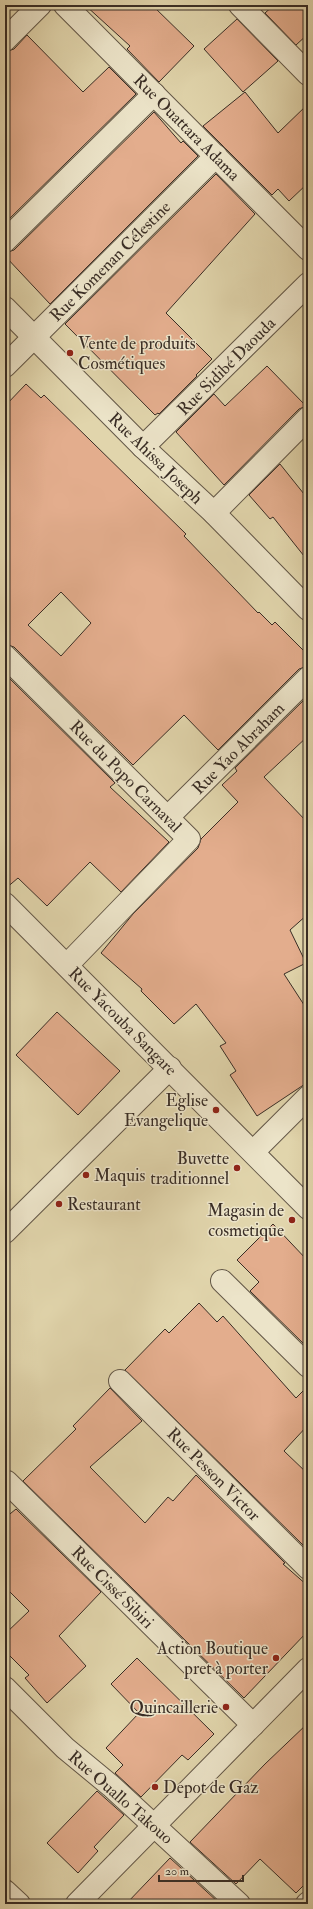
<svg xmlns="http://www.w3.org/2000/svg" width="313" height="1909" viewBox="0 0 313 1909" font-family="'IM FELL Double Pica',serif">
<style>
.building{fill:#e3ad8d;stroke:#392d25;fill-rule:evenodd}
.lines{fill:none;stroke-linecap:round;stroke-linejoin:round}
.minor-casing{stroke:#635747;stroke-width:24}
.minor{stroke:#ece4c9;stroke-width:22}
.poi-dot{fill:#8f2418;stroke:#ece4c9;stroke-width:1.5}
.labels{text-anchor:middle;stroke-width:3;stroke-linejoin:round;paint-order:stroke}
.street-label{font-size:17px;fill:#392d25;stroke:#ece4c9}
.poi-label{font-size:17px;fill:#392d25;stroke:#ece4c9;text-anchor:end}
</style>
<rect width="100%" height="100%" fill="#e1d5ac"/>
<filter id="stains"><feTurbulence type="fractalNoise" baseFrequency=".005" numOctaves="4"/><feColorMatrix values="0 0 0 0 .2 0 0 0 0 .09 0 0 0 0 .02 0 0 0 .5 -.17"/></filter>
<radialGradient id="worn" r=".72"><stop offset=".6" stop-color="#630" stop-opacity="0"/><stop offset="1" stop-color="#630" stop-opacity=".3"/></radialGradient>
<!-- building -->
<g class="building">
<polygon points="85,5 152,5 194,46 159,82 127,49 130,46"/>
<polygon points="274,5 308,5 308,34 296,45 265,13"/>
<polygon points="237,19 278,61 243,92 204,49"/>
<polygon points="27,35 83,92 109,67 136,94 5,223 5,52 14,49"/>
<polygon points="245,92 278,133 308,104 308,183 289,201 278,189 272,195 203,126"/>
<polygon points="154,112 181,143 183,141 198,156 50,304 5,256 5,253 14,250"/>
<polygon points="216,174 255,214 166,313 212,359 196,375 197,376 159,414 158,413 155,415 65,324"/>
<polygon points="267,366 306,406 299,409 224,485 176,432 214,394 225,406"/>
<path d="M26,384L41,398L44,395L186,534L184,536L258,613L259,612L272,625L275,622L308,655V666L299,669L218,750L184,715L133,765L14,647L5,644V406ZM61,592L91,623L61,656L28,625Z"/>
<polygon points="280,464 308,499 308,561 273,517 270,519 249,495"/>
<polygon points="5,674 115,783 110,787 169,842 121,892 90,862 47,906 18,878 5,889"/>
<polygon points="308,696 308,736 264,777 308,823 308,914 290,930 306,963 284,974 308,1011 308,1082 257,1116 230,1075 236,1071 220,1046 226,1043 196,1004 174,1024 141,991 142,989 101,953 133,914 198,848 201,839 238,802 222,785 237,771 235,768"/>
<polygon points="57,1012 120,1071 78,1115 16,1055"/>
<polygon points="273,1224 308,1261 308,1348 250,1291 259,1282 237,1260"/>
<polygon points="199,1303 217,1322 223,1316 296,1398 308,1386 308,1425 284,1451 308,1474 308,1542 304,1546 125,1370 165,1329 169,1333"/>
<polygon points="110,1388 142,1421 90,1467 145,1523 168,1497 173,1501 196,1475 285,1563 283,1564 308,1586 308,1631 244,1698 23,1481 76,1429 73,1426"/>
<polygon points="16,1509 101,1592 59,1636 86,1666 47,1703 25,1678 29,1675 5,1651 5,1634 29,1611 5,1587 5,1518"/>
<polygon points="137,1658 214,1734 188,1760 182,1755 141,1797 115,1773 123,1765 106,1748 139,1713 111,1684"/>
<polygon points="308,1723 308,1881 296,1893 260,1859 236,1884 190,1842 265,1764"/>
<polygon points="97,1791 124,1815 94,1847 98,1851 78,1873 47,1843"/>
<polygon points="170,1858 218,1902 216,1904 126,1904"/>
</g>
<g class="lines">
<!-- minor casing -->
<g class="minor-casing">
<g id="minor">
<polyline points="65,5 308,249"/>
<polyline points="240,5 308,74"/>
<polyline points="5,40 40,5"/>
<polyline points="5,241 154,94"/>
<polyline points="5,308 143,447 214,513 308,609"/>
<polyline points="5,366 216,156"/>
<polyline points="143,447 308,284"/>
<polyline points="214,513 308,418"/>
<polyline points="5,656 189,839 67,965"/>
<polyline points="168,817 308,678"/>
<polyline points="5,904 308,1208"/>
<polyline points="253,1152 308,1097"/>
<polyline points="5,1232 170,1068"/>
<polyline points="222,1281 308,1366"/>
<polyline points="120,1381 308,1568"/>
<polyline points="7,1482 253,1725"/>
<polyline points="5,1688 65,1748 111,1786 239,1904"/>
<polyline points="5,1891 19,1904"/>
<polyline points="77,1904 308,1669"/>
<polyline points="307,1904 308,1903"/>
</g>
</g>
<!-- minor -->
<use href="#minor" class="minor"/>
</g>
<!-- markers -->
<g class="poi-dot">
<circle cx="70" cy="353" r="4"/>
<circle cx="216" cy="1110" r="4"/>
<circle cx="237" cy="1168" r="4"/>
<circle cx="86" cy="1175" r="4"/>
<circle cx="59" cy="1204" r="4"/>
<circle cx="292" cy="1220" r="4"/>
<circle cx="276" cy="1658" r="4"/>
<circle cx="226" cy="1707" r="4"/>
<circle cx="155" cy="1787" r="4"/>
</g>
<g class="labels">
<!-- street labels -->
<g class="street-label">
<text transform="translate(187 127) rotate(45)" y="6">Rue Ouattara Adama</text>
<text transform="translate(110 261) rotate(-45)" y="6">Rue Komenan Célestine</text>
<text transform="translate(226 366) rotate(-45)" y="6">Rue Sidibé Daouda</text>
<text transform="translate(156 458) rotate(44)" y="6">Rue Ahissa Joseph</text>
<text transform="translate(238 748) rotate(-45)" y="6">Rue Yao Abraham</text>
<text transform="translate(126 776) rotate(45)" y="6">Rue du Popo Carnaval</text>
<text transform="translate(123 1021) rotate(45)" y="6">Rue Yacouba Sangare</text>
<text transform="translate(214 1474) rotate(45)" y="6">Rue Pesson Victor</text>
<text transform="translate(113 1587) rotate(45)" y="6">Rue Cissé Sibiri</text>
<text transform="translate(121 1797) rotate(41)" y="6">Rue Ouallo Takouo</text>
</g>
<!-- poi labels -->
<g class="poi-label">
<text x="78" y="349" text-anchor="start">Vente de produits<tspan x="78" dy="20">Cosmétiques</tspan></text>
<text x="208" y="1106">Eglise<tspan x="208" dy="20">Evangelique</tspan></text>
<text x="229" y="1164">Buvette<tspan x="229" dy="20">traditionnel</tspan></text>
<text x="94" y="1181" text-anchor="start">Maquis</text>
<text x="67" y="1210" text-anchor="start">Restaurant</text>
<text x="284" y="1216">Magasin de<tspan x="284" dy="20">cosmetique</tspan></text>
<text x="268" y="1654">Action Boutique<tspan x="268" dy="20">pret à porter</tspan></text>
<text x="218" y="1713">Quincaillerie</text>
<text x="163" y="1793" text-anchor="start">Depot de Gaz</text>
</g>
</g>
<!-- margin -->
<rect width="313" height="1909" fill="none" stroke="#e1d5ac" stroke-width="20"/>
<rect x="6" y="6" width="301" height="1897" fill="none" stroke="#392d25" stroke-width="2"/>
<rect x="10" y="10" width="293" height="1889" fill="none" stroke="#392d25"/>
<!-- scale -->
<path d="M159 1875v6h84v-6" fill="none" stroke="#392d25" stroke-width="2"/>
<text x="165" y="1875" font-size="12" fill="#392d25" stroke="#ece4c9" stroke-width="3" paint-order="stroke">20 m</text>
<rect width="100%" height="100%" filter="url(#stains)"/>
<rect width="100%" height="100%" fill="url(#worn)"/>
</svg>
